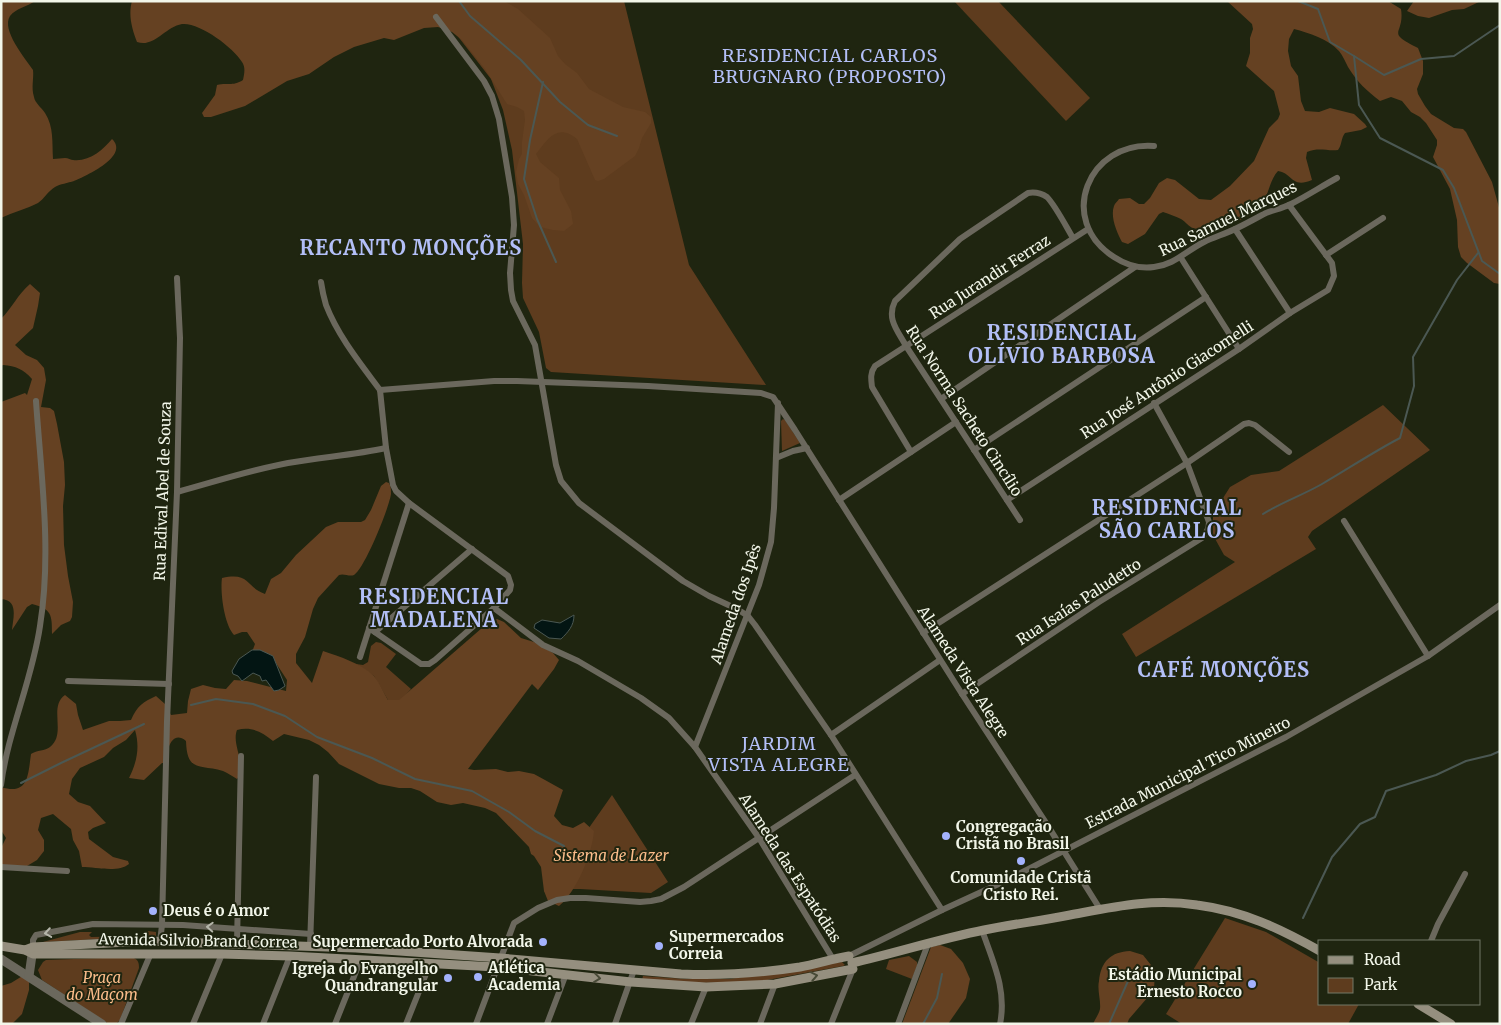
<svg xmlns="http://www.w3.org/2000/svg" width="1501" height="1025" viewBox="0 0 1501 1025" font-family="Merriweather,serif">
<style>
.green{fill:#5e3c1e}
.forest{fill:#654122}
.water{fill:#031513;stroke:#4b5853}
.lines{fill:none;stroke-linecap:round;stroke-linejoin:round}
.stream{stroke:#4b5853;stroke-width:2}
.minor{stroke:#6b685d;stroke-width:6}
.tertiary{stroke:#6b685d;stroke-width:9}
.secondary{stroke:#958f7f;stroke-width:9}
.oneway{stroke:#b5b6aa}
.oneway2{stroke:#484a37}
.poi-dot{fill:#a3b2fd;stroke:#1f2510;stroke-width:2}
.labels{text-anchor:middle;stroke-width:4;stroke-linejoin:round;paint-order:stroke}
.street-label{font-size:15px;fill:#f2f6e9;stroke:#1f2510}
.poi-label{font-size:15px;font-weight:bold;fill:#f2f6e9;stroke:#1f2510;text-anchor:start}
.park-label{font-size:15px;font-style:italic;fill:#fbbc8a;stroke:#1f2510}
.quarter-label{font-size:18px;letter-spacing:1px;fill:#b3bff7;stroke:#1f2510}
.district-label{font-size:20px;font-weight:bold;letter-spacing:1px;fill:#b3bff7;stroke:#1f2510}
</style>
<rect width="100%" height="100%" fill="#1f2510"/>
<!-- green -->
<g class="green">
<polygon points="462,1 624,1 689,265 766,385 551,372 546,368 539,332 523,298 522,283 523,244 512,150 503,110 491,79 439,12"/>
<polygon points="954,1 998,1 1090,98 1066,121"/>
<polygon points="1383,405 1430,450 1312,531 1308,537 1316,549 1136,657 1122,634 1235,562 1224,555 1213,535 1213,514 1230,487 1251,475 1279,471"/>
<polygon points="783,419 785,420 800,443 782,451 781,421"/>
<polygon points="376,642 381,643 396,654 386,667 411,689 400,701 388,700 374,676 356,664 363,665 368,662 371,646"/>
<polygon points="612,795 668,882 651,893 580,889 559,889 544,892"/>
<polygon points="1225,918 1266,932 1320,963 1320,1004 1359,1004 1348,1024 1182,1024 1166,1014"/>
<polygon points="148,931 156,932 156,936 43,942 80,932 92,932 89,935 91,937 145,936"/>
<polygon points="909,956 917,962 917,966 912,979 886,969 889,960"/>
<path d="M131,957C138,959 139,962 139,968L120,1020L116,1024H109L42,980L38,970L43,962L46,960Z"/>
<polygon points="842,962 845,965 843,966 757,982 687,983 642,980 643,976 686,979 730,979"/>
</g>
<!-- forest -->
<g class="forest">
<path d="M1,1H35C27,7 16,8 10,16C1,30 25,58 33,70C34,79 31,87 34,97C35,103 41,107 45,113C54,127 52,142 53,159C58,159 61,158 65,158C68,158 71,160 73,160C89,162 103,150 112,139C130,156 86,176 74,181C68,183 60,184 55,187C48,191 44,199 38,203C27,209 13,212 1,218Z"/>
<path d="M132,1H504L518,9L550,38L558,56L565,64L577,73L589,89L623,107L645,112L651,117V123L642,138L639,148L635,156L604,179L598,181L595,180L577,139C557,123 548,139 536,154L540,162L559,178L560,190L571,211L573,224L564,231L553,230L540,227L532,218L524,195L518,184L516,172L519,159L522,154V142L525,120L524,111L517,107L507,104L485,69L462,40L452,32L438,27L424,28L394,40L384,38L354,47L334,57L309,74L287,81L245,106L211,117H204L202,113L215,95L217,85C227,82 232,87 243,80C244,74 246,68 242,62C233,47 199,22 182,24C165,27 154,48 137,42C132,29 128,15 132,1Z"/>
<path d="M1227,1H1388L1401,9C1405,36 1384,31 1418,48L1423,61V74L1417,89L1418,94L1425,106L1431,114L1454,128L1463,129L1466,132L1492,182L1500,211V284L1494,283L1467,263L1461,257L1458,247L1457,220L1450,189L1433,157L1437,145V140L1426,123L1420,117L1411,112L1402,101L1391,97L1380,101C1367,91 1357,82 1348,67C1345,61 1343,56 1339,51C1328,39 1309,33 1294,29L1289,39L1288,51L1291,66L1298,76L1301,101L1305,111L1319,112L1330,108L1354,114L1365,124L1367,127L1361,130L1345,133C1341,138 1342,145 1338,150C1325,151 1319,147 1307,152L1306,158L1312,180C1291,189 1293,173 1278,171C1269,181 1269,195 1261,206C1252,219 1209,234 1193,228C1189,227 1186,222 1181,219C1175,216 1169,214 1163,212L1159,214L1145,234L1128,244L1122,242C1117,233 1110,217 1114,206C1115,203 1117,202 1119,199L1130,198L1139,204H1144L1150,198L1159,183L1167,178L1175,180L1199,199L1211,200L1230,186L1254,161L1269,128L1278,119L1280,114L1274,91L1246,66L1250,53V38L1253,29L1252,24Z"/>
<polygon points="1414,1 1481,1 1464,9 1452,10 1429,18 1418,16 1407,11"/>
<path d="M30,284L40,293L38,306L33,328L15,345L26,355L37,360L44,368L46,380L41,407L50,408L54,411L57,424L64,462L65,485L63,506L64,545L68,576L73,602L72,617L70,621L61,625L52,634C52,615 52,609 32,604L27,607L12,630C13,618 19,600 1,599V402L25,393L27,395L32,379C23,369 16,366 3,365L1,366V319C12,308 18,294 30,284Z"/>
<path d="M386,482L389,483C391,487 391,489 391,494C389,508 365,568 354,575C349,577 344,573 339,575L318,598L313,609L305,637L296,654V663L312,683L323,651C340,657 361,663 374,676C379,682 384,693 388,700H399L490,621L497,619L504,622L521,638L534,642L553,653L559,660L554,669L538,690L532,684L468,769L474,770L496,769L508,772L519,771L534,774L545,780L563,790L554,816L562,825L573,828L584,822L594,831C592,854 577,891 559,906L548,901L544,891L541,867L534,856L531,854L529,847L496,813L485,808L463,803L451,805L437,802L420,791L411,788H399L379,784L339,764L328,752L319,745L309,740L284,734L273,741C262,732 251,726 237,730C231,745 248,766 237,779C232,776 228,773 223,771C200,764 187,773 186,741C171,729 167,752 164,763H162L144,780L129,778C137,762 140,747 135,730L126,740L113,748L104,757L80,768L72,779L69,794L78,802L90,806L106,823L93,828L88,832L89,839L113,857L128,861L129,864C118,873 96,867 82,867L79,851L73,840L71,829L53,814L41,818L38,830L44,840V851L37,860L27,866L1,865V848L6,838L1,830V787C29,796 28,774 31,754C37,750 45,751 50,747C67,734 48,707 65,695L76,704L78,715L83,730L109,721H120L131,720C137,706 143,702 156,696L165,704L171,715L187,713L188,701L191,689L203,685L215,688L226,689L234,680L247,681L286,691L287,680L274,660L265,655L252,652L255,644L247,632H242L234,635C224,624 220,592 222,578C251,572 245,587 265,594L271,579L281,573L296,555L326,527L338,522H361L365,520L371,510L381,486Z"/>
<polygon points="940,945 951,949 963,963 970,979 966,998 948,1024 902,1024 931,947"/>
<path d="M1130,951L1143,955L1155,970L1154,990L1129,1019L1127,1024H1093C1095,1019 1099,1014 1100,1009C1101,1000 1097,990 1099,981C1101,961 1111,952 1130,951Z"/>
<polygon points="24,975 29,975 29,990 22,1014 12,1024 1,1024 1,986 11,983"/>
</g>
<!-- water -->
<g class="water">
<path d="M574,615C574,626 568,632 561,639L549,638L534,628L535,624L542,620L560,623Z"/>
<polygon points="252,650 260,650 273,656 285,686 279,690 274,691 266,680 262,681 260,676 253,673 242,681 238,676 233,674 232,671 239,659"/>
</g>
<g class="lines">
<!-- stream -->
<g class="stream">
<polyline points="459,1 470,16 521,60 560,102 588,125 617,136"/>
<polyline points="1298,1 1318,9 1330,42 1354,56 1359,105 1380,138 1443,170 1454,188 1482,261 1500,274"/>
<polyline points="1354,56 1384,75 1421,59 1454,56 1500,25"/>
<polyline points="543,82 530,140 524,179 537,219 556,262"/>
<path d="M1263,514C1282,502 1303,495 1322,484C1348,469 1373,452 1400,438L1414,386L1413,357L1457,280L1478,253"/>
<polyline points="191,705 216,699 253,704 285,716 317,737 372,758 415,779 472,791 509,812 535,831 564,846"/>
<polyline points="21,783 61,763 144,724"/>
<polyline points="1303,918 1332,857 1360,824 1375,817 1386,791 1436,775 1466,761 1491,755 1500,751"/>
<polyline points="923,1024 937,998 942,974"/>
<polyline points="1109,1024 1132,972"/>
</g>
<!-- minor -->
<g class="minor">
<polyline points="436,17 484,81 492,96 499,119 512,197 514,225 510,273 511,290 513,301 535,345 556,465 561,481 579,503 683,581 709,596 737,609 748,616 755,625 831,735 942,910"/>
<path d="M1154,146C1088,141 1056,220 1114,257C1126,265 1139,269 1154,267C1174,265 1186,251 1204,242C1214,237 1225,234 1235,229C1246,224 1256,218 1266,213C1274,210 1283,208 1291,204C1307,196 1322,186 1337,178"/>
<polyline points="1235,229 1290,313"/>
<polyline points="1326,255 1383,218"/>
<polyline points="1181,258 1239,349"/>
<path d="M321,282C322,289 324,298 326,305C338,336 360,363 380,390"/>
<polyline points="380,390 494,381 517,381 648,386 761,393 773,397 795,430 962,694 1048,826 1100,909"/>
<polyline points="941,399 1135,267"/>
<polyline points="974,450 1206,297"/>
<path d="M911,452L872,387C871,379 870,373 875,366L1088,229"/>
<polyline points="776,458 793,451 807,448"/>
<path d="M177,492C214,482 250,470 288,463C321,457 354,455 386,448"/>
<polyline points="839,500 956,422"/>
<polyline points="1007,500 1239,349 1290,313 1328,290 1334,276 1332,263 1289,205"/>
<path d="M1020,520L906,346C898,331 886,319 895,301L960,239L1028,193C1034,192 1041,193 1047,197C1055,205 1067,228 1073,238"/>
<polyline points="1344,521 1428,656"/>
<polyline points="494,608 543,645 578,661 641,698 669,718 695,747 759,838 833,959"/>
<polyline points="369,628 421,664 429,664 435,660 494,608 510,590 511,585 508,576 409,503 396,491 393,485 386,448 380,390"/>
<polyline points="375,632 472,549"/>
<polyline points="923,633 1187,463 1244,424 1249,423 1255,425 1289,452"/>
<polyline points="360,657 409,503"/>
<polyline points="68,681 169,684"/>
<path d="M962,694L1099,602L1202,538C1207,533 1209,529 1209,522L1187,463L1154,403"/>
<polyline points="831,735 940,660"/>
<polyline points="695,747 759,585 771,542 774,508 778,403"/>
<path d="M1,785C8,731 32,681 40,626C52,552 41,475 36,401"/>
<polyline points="1,867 67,871"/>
<path d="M982,930C993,962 1007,990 1000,1024"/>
<polyline points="1431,941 1438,924 1465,874"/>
<polyline points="160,942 162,925 167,721 177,492 180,338 177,278"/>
<polyline points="237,943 241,756"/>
<polyline points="310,946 316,777"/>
<polyline points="33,947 33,940 36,935 93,924 183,925 311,934"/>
<polyline points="121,1024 151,953"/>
<polyline points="193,1024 222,954"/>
<polyline points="263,1024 290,956"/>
<polyline points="335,1024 361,959"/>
<polyline points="406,1024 430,964"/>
<polyline points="476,1024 514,923 538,908 557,900 570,898 586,898 640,902 651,901 661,899 684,887 855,775"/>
<polyline points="547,1024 566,974"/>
<polyline points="615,1024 634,970"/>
<polyline points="691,1024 706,987"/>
<polyline points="760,1024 775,984"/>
<polyline points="831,1024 853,969 849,956 942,910 1003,882 1286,737 1428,656 1500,605"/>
<polyline points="898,1024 928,944"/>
</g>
<!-- tertiary -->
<g class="tertiary">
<polyline points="1,959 102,1024"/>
<polyline points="29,976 33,948"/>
</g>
<!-- secondary -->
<g class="secondary">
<polyline points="1,946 25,950 33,954 222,954 290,956 496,967 631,982 706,987 775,984 853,969"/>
<path d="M25,950L33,947L147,941L356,948L500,958L681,974C721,976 761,973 800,967C816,964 832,959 849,956"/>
<path d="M852,963C896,953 939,939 984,930C1012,924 1041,921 1070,915C1113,907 1152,898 1197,905C1243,911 1279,928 1320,951"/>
<polyline points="1418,1004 1451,1024"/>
</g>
</g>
<!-- one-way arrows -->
<defs><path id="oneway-chevron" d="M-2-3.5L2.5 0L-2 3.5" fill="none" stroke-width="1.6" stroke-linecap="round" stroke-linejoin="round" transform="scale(1.25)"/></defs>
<g class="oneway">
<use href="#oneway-chevron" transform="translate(210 927) rotate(-177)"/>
<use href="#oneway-chevron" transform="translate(48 933) rotate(171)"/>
</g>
<g class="oneway2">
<use href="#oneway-chevron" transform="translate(814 976) rotate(-11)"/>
<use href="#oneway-chevron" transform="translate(597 978) rotate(7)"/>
</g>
<!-- markers -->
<g class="poi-dot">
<circle cx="946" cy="836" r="5"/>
<circle cx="1021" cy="861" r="5"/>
<circle cx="153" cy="911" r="5"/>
<circle cx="543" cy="942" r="5"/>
<circle cx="659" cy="946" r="5"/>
<circle cx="478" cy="977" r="5"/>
<circle cx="448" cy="978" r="5"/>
<circle cx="1252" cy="984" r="5"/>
</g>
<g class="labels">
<!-- street labels -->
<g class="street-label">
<text transform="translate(1228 219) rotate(-26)" y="5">Rua Samuel Marques</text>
<text transform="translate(990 277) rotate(-33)" y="5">Rua Jurandir Ferraz</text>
<text transform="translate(1167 380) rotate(-33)" y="5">Rua José Antônio Giacomelli</text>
<text transform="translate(964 411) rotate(57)" y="5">Rua Norma Sacheto Cincílio</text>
<text transform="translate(163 491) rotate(-88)" y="5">Rua Edival Abel de Souza</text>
<text transform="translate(1079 602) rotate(-33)" y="5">Rua Isaías Paludetto</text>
<text transform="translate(736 604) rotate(-71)" y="5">Alameda dos Ipês</text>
<text transform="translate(963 672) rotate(57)" y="5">Alameda Vista Alegre</text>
<text transform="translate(1188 773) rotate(-27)" y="5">Estrada Municipal Tico Mineiro</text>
<text transform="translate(790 868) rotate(57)" y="5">Alameda das Espatódias</text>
<text transform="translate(198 941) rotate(1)" y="5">Avenida Silvio Brand Correa</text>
</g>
<!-- poi labels -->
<g class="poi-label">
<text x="956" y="832">Congregação<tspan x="956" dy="17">Cristã no Brasil</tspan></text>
<text x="1021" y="883" text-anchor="middle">Comunidade Cristã<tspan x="1021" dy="17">Cristo Rei.</tspan></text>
<text x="163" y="916">Deus é o Amor</text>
<text x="669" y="942">Supermercados<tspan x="669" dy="17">Correia</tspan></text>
<text x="533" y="947" text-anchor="end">Supermercado Porto Alvorada</text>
<text x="488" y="973">Atlética<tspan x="488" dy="17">Academia</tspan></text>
<text x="438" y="974" text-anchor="end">Igreja do Evangelho<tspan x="438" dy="17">Quandrangular</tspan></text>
<text x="1242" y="980" text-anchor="end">Estádio Municipal<tspan x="1242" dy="17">Ernesto Rocco</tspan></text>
</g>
<!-- park labels -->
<g class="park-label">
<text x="611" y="861">Sistema de Lazer</text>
<text x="102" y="983">Praça<tspan x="102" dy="17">do Maçom</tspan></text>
</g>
<!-- quarter labels -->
<g class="quarter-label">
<text x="830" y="62">RESIDENCIAL CARLOS<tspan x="830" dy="21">BRUGNARO (PROPOSTO)</tspan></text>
<text x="779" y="750">JARDIM<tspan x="779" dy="21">VISTA ALEGRE</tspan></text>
</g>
<!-- district labels -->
<g class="district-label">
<text x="411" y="255">RECANTO MONÇÕES</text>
<text x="1062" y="340">RESIDENCIAL<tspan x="1062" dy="23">OLÍVIO BARBOSA</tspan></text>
<text x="1167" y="515">RESIDENCIAL<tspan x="1167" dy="23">SÃO CARLOS</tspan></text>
<text x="434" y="604">RESIDENCIAL<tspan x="434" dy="23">MADALENA</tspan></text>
<text x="1224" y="677">CAFÉ MONÇÕES</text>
</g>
</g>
<!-- border -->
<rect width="1501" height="1025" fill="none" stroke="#f2f6e9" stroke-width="5"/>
<!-- legend -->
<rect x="1318" y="940" width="162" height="65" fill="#1f2510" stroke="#737967"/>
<rect x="1328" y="956" width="25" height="8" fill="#958f7f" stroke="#737967"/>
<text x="1364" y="965" font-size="15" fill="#f2f6e9">Road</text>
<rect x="1328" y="978" width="25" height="15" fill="#5e3c1e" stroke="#737967"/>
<text x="1364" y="990" font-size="15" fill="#f2f6e9">Park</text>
</svg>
